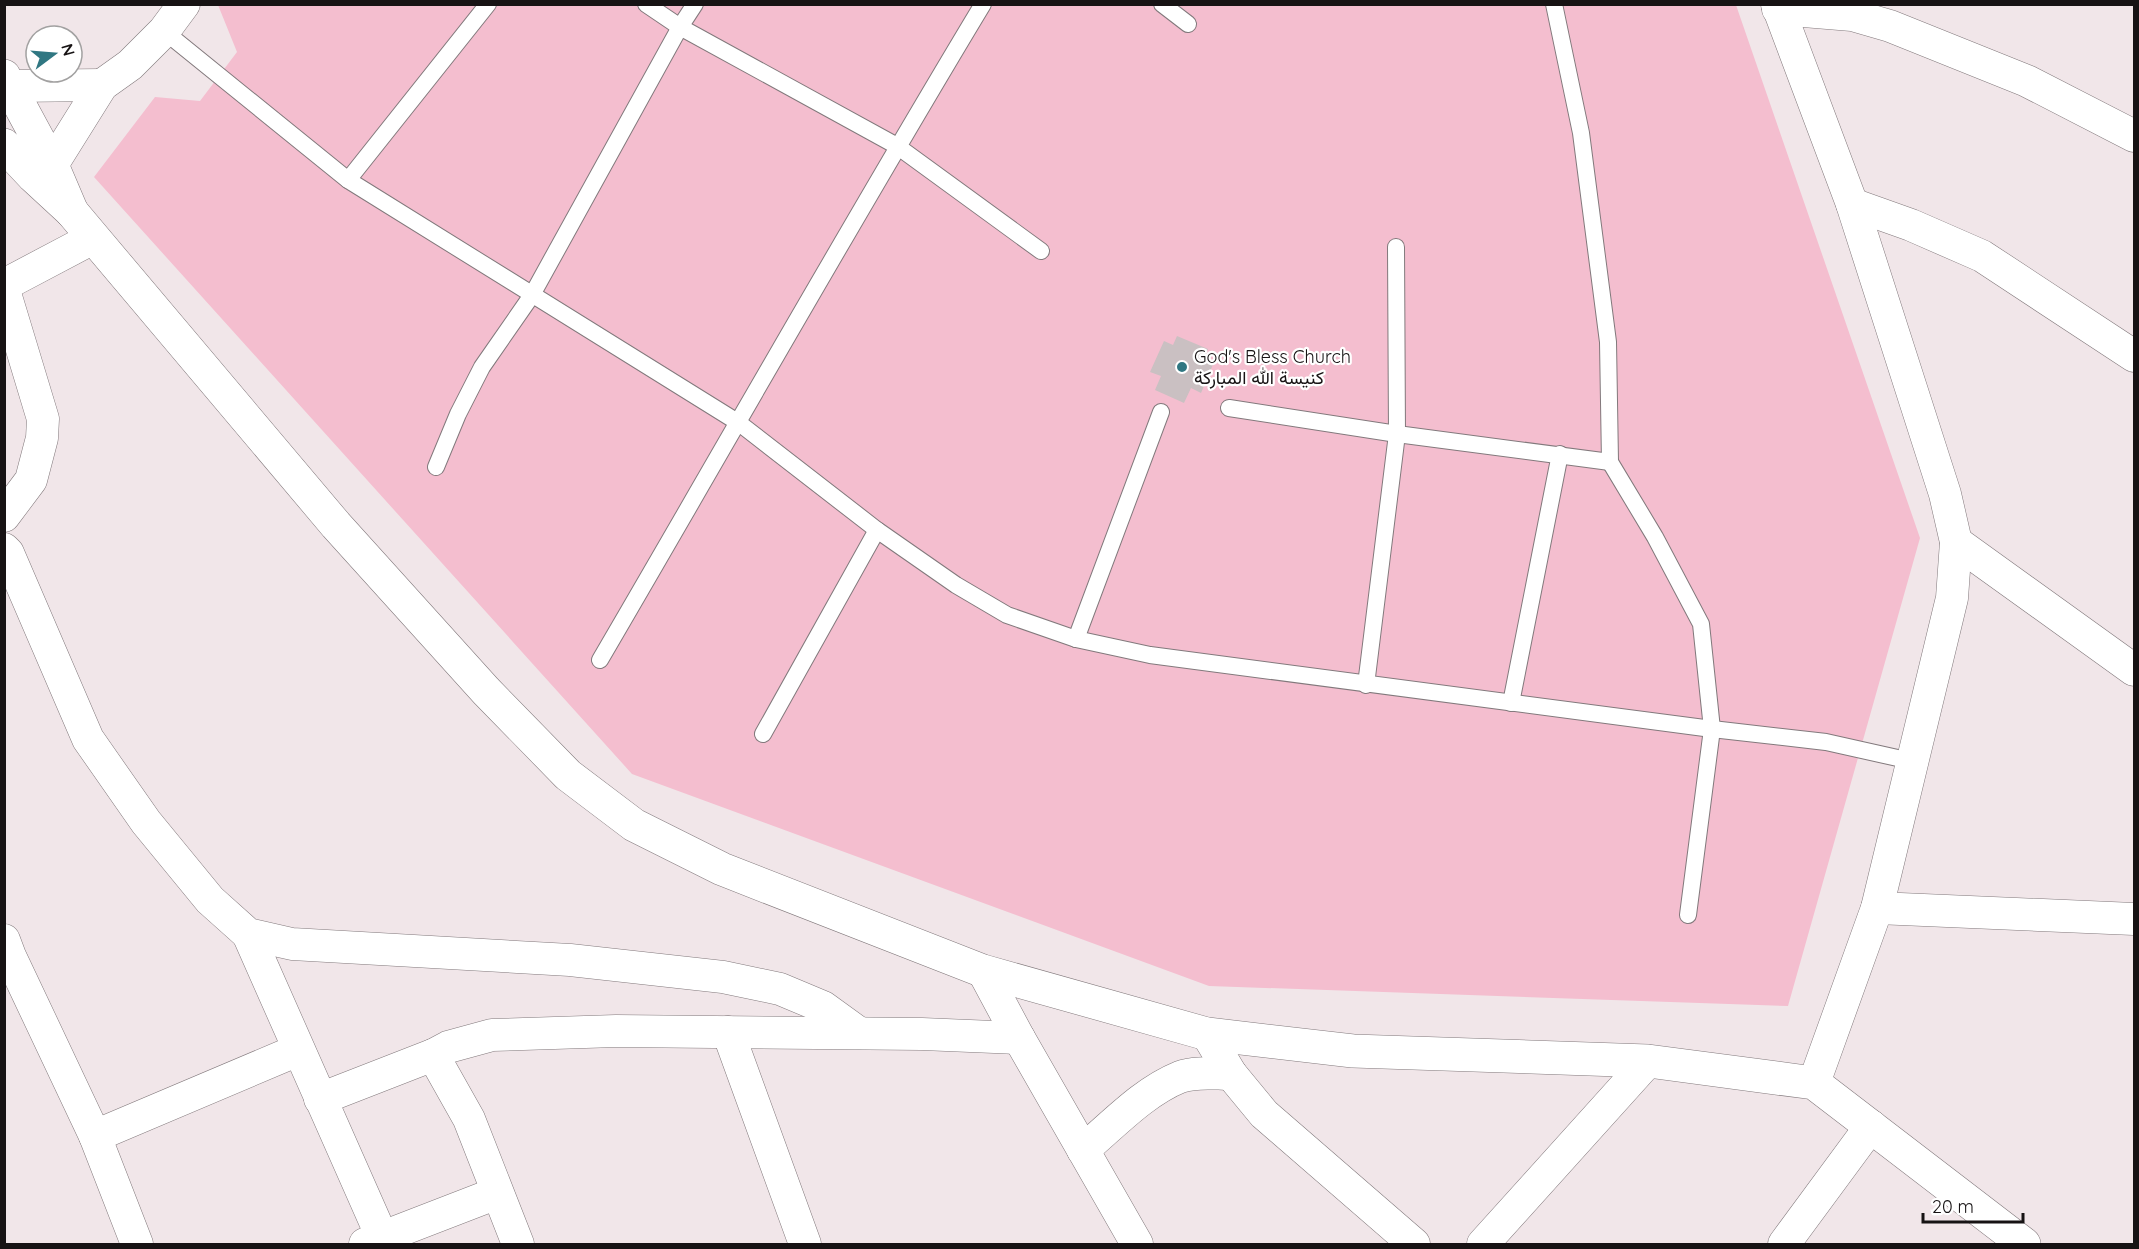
<svg xmlns="http://www.w3.org/2000/svg" width="2139" height="1249" viewBox="0 0 2139 1249" font-family="Quicksand,Vazirmatn,sans-serif">
<style>
.green{fill:#f4becf}
.building{fill:#cac0c2}
.lines{fill:none;stroke-linecap:round;stroke-linejoin:round}
.lane-casing{stroke:#82797c;stroke-width:18}
.street-casing{stroke:#82797c;stroke-width:33}
.secondary-casing{stroke:#82797c;stroke-width:34}
.lane{stroke:#fff;stroke-width:16}
.street{stroke:#fff;stroke-width:32}
.secondary{stroke:#fff;stroke-width:33}
.poi-dot{fill:#307782;stroke:#fff;stroke-width:2}
.labels{text-anchor:middle;stroke-width:4.5;stroke-linejoin:round;paint-order:stroke}
.poi-label{font-size:18px;fill:#171314;stroke:#fff;text-anchor:start}
</style>
<rect width="100%" height="100%" fill="#f1e6e9"/>
<!-- green -->
<polygon class="green" points="218,5 1736,5 1920,538 1788,1006 1209,986 632,774 94,177 155,97 200,101 237,52"/>
<!-- building -->
<polygon class="building" points="1177,336 1208,349 1204,358 1214,362 1201,393 1191,388 1184,403 1155,390 1161,376 1150,372 1164,341 1173,345"/>
<g class="lines">
<!-- lane casing -->
<g class="lane-casing">
<g id="lane">
<polyline points="646,4 680,27 897,146 1041,251"/>
<polyline points="1162,4 1188,24"/>
<polyline points="1554,4 1581,133 1608,342 1610,462 1655,537 1701,624 1712,729 1688,915"/>
<polyline points="164,31 348,180 739,423 877,530 956,585 1007,615 1076,639 1150,655 1712,729 1826,742 1911,761"/>
<polyline points="348,180 488,4"/>
<polyline points="1229,408 1397,434 1610,462"/>
<polyline points="436,467 458,414 482,367 532,295 680,27 695,4"/>
<polyline points="1076,639 1161,412"/>
<path d="M600,660C728,441 852,221 983,4"/>
<polyline points="1366,685 1397,434 1396,247"/>
<polyline points="1511,703 1560,454"/>
<polyline points="763,734 877,530"/>
</g>
</g>
<!-- street casing -->
<g class="street-casing">
<g id="street">
<polyline points="1777,4 1852,204 1945,494 1956,542 1952,598 1877,908 1814,1083"/>
<polyline points="1778,9 1852,15 1890,26 2027,81 2134,136"/>
<polyline points="4,89 11,86 102,85"/>
<polyline points="33,176 52,165 102,85 130,65 164,31 184,4"/>
<polyline points="1852,204 1911,225 1982,256 2134,356"/>
<polyline points="4,285 93,238"/>
<polyline points="4,290 43,419 42,438 31,480 4,516"/>
<polyline points="1956,542 2134,670"/>
<polyline points="4,549 8,553 88,739 146,822 210,900 248,934 292,944 570,960 723,977 780,989 823,1007 859,1033"/>
<polyline points="1877,908 2134,919"/>
<polyline points="248,934 385,1244"/>
<polyline points="4,940 10,956 95,1136 137,1244"/>
<polyline points="983,971 1019,1038 1137,1244"/>
<polyline points="728,1032 805,1244"/>
<polyline points="1207,1034 1231,1074 1264,1114 1414,1244"/>
<polyline points="433,1055 448,1047 492,1035 616,1031 922,1034 1019,1038"/>
<polyline points="320,1099 433,1055 469,1119 518,1244"/>
<polyline points="95,1136 298,1050"/>
<path d="M1083,1150C1113,1125 1143,1092 1180,1077C1196,1071 1215,1074 1231,1074"/>
<polyline points="365,1244 497,1193"/>
<polyline points="1483,1244 1648,1061"/>
<polyline points="1784,1244 1871,1126"/>
</g>
</g>
<!-- secondary casing -->
<g class="secondary-casing">
<g id="secondary">
<polyline points="4,76 52,165 72,212 33,176 4,145"/>
<polyline points="72,212 336,525 486,691 568,775 634,825 722,869 983,971 1207,1034 1353,1051 1648,1061 1814,1083 2024,1244"/>
</g>
</g>
<!-- lane -->
<use href="#lane" class="lane"/>
<!-- street -->
<use href="#street" class="street"/>
<!-- secondary -->
<use href="#secondary" class="secondary"/>
</g>
<!-- markers -->
<circle class="poi-dot" cx="1182" cy="367" r="6"/>
<g class="labels">
<!-- poi labels -->
<g class="poi-label">
<text x="1194" y="363">God's Bless Church<tspan x="1194" dy="21">كنيسة الله المباركة</tspan></text>
</g>
</g>
<!-- border -->
<rect width="2139" height="1249" fill="none" stroke="#171314" stroke-width="12"/>
<!-- north arrow -->
<g transform="translate(54 54) rotate(74)"><circle r="28" fill="#ffffff" stroke="#a2a1a1" stroke-width="1.5"/>
<path d="M0-4.5L10 22L0 15L-10 22Z" fill="#307782"/>
<text y="-9" font-size="16" font-weight="bold" text-anchor="middle" fill="#171314">N</text>
</g>
<!-- scale -->
<path d="M1923 1213v9h100v-9" fill="none" stroke="#171314" stroke-width="3"/>
<text x="1932" y="1213" font-size="18" fill="#171314" stroke="#ffffff" stroke-width="4.5" paint-order="stroke">20 m</text>
</svg>
